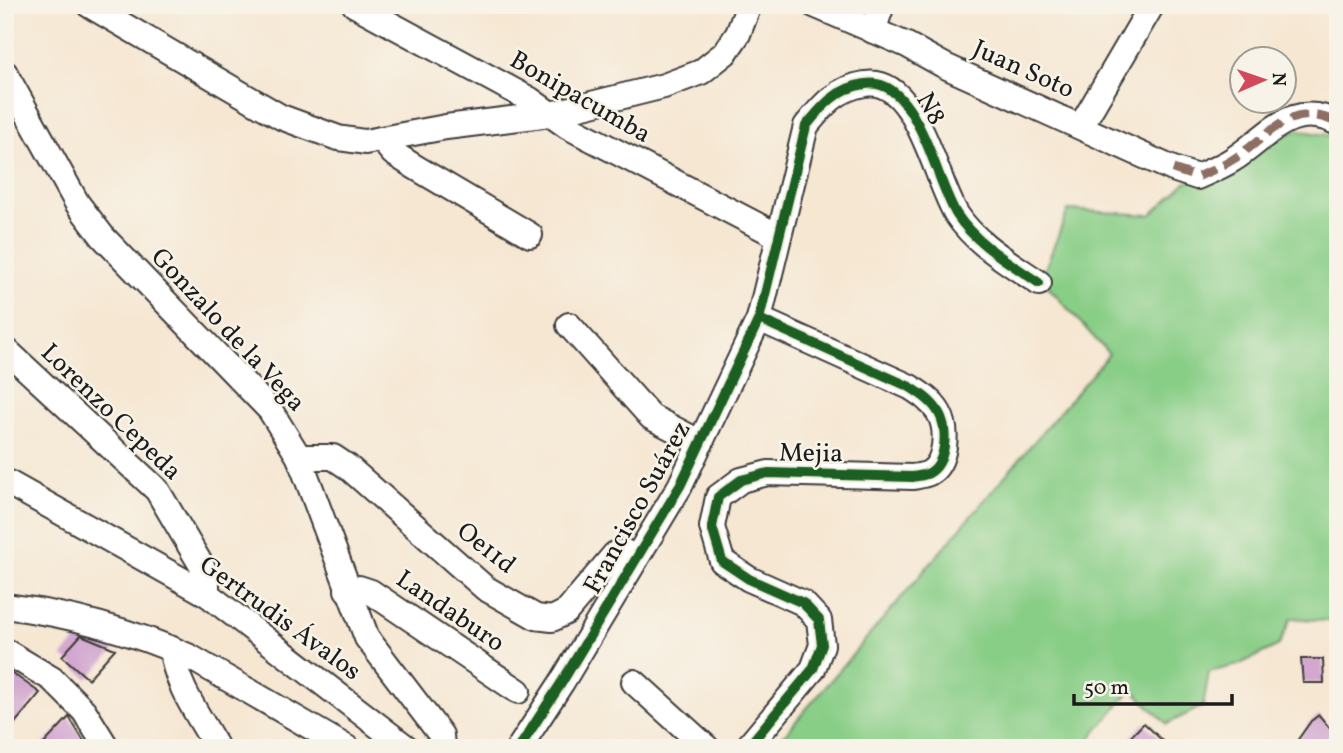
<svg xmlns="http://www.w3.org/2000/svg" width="1343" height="753" viewBox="0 0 1343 753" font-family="Vollkorn,serif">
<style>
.green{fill:#89ce87;stroke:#527552;stroke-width:2}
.building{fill:#d2a7d0}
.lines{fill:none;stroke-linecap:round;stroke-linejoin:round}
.minor-casing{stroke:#3d3a37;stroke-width:28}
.minor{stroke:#fff;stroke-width:24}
.quiet{stroke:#8d6e63;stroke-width:9;stroke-dasharray:18 9;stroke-linecap:butt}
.cycleway-casing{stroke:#f7f3e8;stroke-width:15}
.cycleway{stroke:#1b5e20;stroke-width:10}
.labels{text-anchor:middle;stroke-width:5;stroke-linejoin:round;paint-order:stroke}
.street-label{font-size:26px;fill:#1c1c1c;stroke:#f7f3e8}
</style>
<rect width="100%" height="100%" fill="#f7f3e8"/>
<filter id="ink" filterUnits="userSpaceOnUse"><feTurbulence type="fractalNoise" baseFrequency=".0143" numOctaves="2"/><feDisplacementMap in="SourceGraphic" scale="14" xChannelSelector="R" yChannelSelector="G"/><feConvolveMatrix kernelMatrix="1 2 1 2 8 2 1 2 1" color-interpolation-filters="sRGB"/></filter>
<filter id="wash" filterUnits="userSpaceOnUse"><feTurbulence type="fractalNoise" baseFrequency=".00686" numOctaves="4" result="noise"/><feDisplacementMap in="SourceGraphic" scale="28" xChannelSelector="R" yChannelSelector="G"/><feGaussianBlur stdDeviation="1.57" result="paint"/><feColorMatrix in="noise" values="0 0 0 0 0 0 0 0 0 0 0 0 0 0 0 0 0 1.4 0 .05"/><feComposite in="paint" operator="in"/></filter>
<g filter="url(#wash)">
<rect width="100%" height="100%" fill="#f6e7d3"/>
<!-- green -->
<polygon class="green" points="1297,130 1338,137 1338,622 1291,618 1279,645 1238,665 1209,672 1203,706 1167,724 1132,689 1082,748 773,748 1109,354 1041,279 1068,210 1151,215 1185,183"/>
<g id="blocks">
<!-- building -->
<g class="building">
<polygon points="81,635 115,649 88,679 62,656"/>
<polygon points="1301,659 1323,659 1324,683 1303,683"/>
<polygon points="5,668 40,693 5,735"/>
<polygon points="1319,715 1336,736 1322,748 1292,748 1311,721"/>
<polygon points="69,717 88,748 40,748"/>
<polygon points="1144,723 1170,748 1120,748"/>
</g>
</g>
</g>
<g filter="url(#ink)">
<use href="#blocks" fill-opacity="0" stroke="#3d3a37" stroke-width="2"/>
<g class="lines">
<!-- minor casing -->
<g class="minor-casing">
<g id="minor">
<polyline points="89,5 281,117 338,138 365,142 446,127 551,114 664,86 701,72 725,53 738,34 749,5"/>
<polyline points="355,5 529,99 567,126 778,236"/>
<path d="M814,5L907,45L945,66L1173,169L1197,177C1208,172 1221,167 1232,160C1269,137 1290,99 1338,123"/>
<polyline points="873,31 882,5"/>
<polyline points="5,73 77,203 103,237 270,410 299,457 367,638 441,735 442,748"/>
<polyline points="1081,126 1152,5"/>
<polyline points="381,139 393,153 415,167 530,235"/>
<polyline points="569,325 651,417 701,443"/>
<polyline points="5,349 157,490 203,568 207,582 207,594"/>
<polyline points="299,457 333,457 348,467 485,588 536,617 552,619 566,612 615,554 625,552 635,559"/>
<polyline points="5,481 207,594 407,748"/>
<polyline points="347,590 359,588 371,592 518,691"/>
<path d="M5,606C68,614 132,631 190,657L347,748"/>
<path d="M172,649C175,685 200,717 217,748"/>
<polyline points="5,651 52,679 84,711 107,748"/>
<polyline points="634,682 707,748"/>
<path d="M519,748L562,682L680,486L759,319L806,126C823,105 837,88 865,84C917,75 935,181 957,215C976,244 1010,263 1039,283"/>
<path d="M747,748L813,669L822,645L819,620L803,603L749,579L722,561L712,527L718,497L741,480L768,473L913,477C918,476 925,475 929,473C947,463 948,429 939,413C932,401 921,394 910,387L759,319"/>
</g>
</g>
<!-- minor -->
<use href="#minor" class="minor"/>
<!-- quiet -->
<path class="quiet" d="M1173,169L1197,177C1208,172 1221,167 1232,160C1269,137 1290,99 1338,123"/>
<!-- cycleway casing -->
<g class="cycleway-casing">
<g id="cycleway">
<path d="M519,748L562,682L680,486L759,319L806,126C823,105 837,88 865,84C917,75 935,181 957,215C976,244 1010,263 1039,283"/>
<path d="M747,748L813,669L822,645L819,620L803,603L749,579L722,561L712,527L718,497L741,480L768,473L913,477C918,476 925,475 929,473C947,463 948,429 939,413C932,401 921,394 910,387L759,319"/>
</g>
</g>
<!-- cycleway -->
<use href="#cycleway" class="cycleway"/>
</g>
</g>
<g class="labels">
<!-- street labels -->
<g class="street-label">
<text transform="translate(1024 68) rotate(24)" y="9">Juan Soto</text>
<text transform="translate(581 96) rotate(30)" y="9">Bonipacumba</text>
<text transform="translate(932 108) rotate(61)" y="9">N8</text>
<text transform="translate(229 329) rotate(47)" y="9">Gonzalo de la Vega</text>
<text transform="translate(112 411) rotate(44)" y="9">Lorenzo Cepeda</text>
<text transform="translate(811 452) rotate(1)" y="9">Mejia</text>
<text transform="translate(636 507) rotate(-61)" y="9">Francisco Suárez</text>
<text transform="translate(487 547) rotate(38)" y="9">Oe11d</text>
<text transform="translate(451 610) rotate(34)" y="9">Landaburo</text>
<text transform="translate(281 617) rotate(36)" y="9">Gertrudis Ávalos</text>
</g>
</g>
<!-- margin -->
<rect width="1343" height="753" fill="none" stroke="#f7f3e8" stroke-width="28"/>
<!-- north arrow -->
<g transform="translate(1263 80) rotate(88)"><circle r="33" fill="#f7f3e8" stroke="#9f9d96" stroke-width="2"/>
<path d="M0-5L12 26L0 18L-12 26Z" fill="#d1495b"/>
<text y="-10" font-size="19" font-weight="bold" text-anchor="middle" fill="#1c1c1c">N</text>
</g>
<!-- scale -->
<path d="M1074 694v10h158v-10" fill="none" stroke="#1c1c1c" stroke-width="3.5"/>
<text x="1084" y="694" font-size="21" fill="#1c1c1c" stroke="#f7f3e8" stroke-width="5" paint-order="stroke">50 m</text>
</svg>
